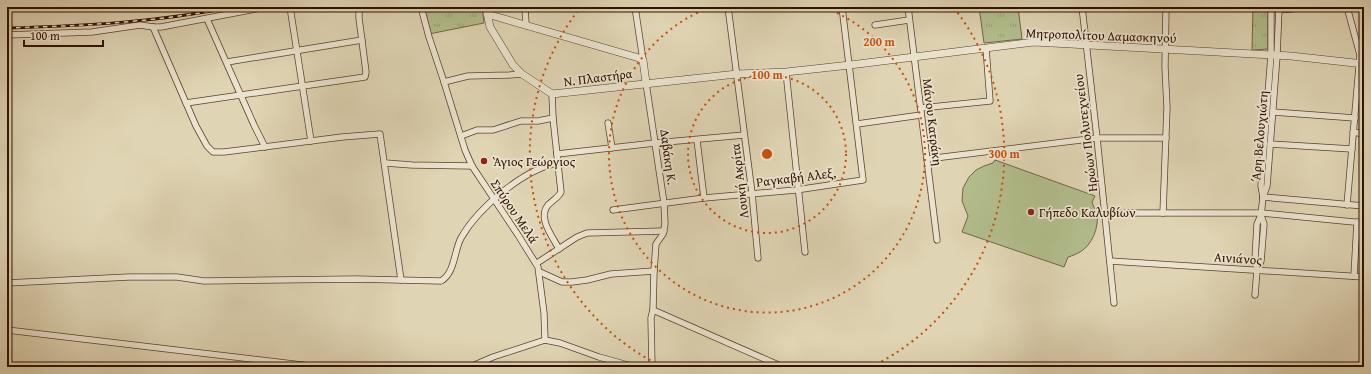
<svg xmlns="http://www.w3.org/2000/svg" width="1371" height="374" viewBox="0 0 1371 374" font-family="'Gentium Book Plus',serif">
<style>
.grass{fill:url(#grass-tufts);stroke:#716646}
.pitch{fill:#b2bd8c;stroke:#716646}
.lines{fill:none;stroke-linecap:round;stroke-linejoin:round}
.minor-casing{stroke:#5c412e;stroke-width:7}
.tertiary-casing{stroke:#5c412e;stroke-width:8}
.minor{stroke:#eae3ce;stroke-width:5.5}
.tertiary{stroke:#eae3ce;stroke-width:7}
.rail-casing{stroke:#301001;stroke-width:3}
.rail{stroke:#eae3ce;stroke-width:1.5;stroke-dasharray:4.5;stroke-linecap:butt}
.ring{fill:none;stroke:#cc4e0a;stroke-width:2;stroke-dasharray:2 4}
.poi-dot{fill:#8f2418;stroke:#eae3ce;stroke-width:1.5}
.labels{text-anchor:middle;stroke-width:3.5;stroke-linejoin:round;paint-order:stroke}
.street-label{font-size:13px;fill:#301001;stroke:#eae3ce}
.poi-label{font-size:13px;fill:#301001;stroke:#eae3ce;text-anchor:start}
.centre{fill:#cc4e0a;stroke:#eae3ce;stroke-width:2}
.ring-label{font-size:12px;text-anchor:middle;font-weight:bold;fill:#cc4e0a;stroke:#eae3ce;stroke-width:3.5;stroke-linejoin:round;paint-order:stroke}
</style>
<defs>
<pattern id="grass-tufts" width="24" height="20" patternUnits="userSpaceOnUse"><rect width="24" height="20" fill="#b2bd8c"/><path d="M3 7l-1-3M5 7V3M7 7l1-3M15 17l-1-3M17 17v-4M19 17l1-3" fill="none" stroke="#99a177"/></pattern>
</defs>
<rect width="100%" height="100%" fill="#dfd4b3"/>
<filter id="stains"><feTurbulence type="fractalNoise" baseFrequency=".005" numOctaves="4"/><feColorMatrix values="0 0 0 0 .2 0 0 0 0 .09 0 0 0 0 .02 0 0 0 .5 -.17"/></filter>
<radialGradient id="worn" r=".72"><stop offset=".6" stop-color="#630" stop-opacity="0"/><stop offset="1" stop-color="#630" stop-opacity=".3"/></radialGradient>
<!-- grass -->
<g class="grass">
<polygon points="424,7 482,7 484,23 429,34"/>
<polygon points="979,7 1018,7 1022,39 984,43"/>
<polygon points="1253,7 1268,7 1268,49 1252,50"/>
</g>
<!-- pitch -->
<path class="pitch" d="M995,160L1095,196L1092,202C1093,206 1096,210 1097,214C1099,228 1092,245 1080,252C1076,254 1072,256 1068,257L1064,267L962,232L968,216L962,201L963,188L969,177L976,170L984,166L993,163Z"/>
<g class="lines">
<!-- minor casing -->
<g class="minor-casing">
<g id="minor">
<polyline points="290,7 311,141"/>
<polyline points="421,7 429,37 444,82 465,150 472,166 518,235 538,267 544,313 545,340"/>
<polyline points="525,7 526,25"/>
<polyline points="635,7 643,60"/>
<polyline points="728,7 752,193 758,258"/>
<polyline points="908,7 937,240"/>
<polyline points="1082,7 1097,138 1114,303"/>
<polyline points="1347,7 1360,55 1347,205"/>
<polyline points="635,9 656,7"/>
<polyline points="1279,10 1314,7"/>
<polyline points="207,19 254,125 265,147"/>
<polyline points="875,25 909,20"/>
<polyline points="153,27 196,126 207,146 213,152 224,152 342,137 380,134 401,280"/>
<polyline points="7,35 92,32 140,25 153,27 161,27 266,7"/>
<polyline points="227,62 362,40"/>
<polyline points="786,72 805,252"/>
<polyline points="444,82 468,76 510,75 522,74"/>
<polyline points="646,83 664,203 665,224 663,234 656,244 654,271 653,310 651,318 652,367"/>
<path d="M552,94L553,118L561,192C558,198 553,200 548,205C537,218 553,237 559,249"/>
<polyline points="186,103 365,77 366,72 359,18 359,7"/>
<polyline points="921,108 990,101 986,48"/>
<polyline points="1273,112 1355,118"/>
<polyline points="608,123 612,148"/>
<polyline points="857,124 921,115"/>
<polyline points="1353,132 1364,134"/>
<polyline points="461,136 477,130 493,130 521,121 538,121 553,118"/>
<polyline points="697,140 704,198"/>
<polyline points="1270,144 1352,149"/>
<polyline points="557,154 655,143 744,135"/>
<polyline points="927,159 1097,138 1166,138"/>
<polyline points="385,163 412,165 472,166"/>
<polyline points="1263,197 1267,186 1277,56 1279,7"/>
<polyline points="1263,197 1364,206"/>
<polyline points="613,210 704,198 796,190 863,180 842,7"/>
<polyline points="1105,213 1262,213 1364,223"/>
<polyline points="1163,213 1167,107 1165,67 1166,7"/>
<polyline points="1110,261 1364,277"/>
<polyline points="537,263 577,237 587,233 664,231"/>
<polyline points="1257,270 1255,260 1257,224 1261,215"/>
<polyline points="540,272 562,282 572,282 587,280 611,274 654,271"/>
<polyline points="1354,276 1357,222"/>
<path d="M7,283L129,277H177L204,281L356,279L441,281C455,273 454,251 461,238C478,208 524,169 558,163"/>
<polyline points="1255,295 1257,270 1261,261 1264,224 1261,215 1263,197 1261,186 1271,55 1271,7"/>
<polyline points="653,310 783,367"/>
<polyline points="7,330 319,367"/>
<polyline points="470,367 493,357 545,340 560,343 599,357 635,367"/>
</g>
</g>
<!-- tertiary casing -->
<g class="tertiary-casing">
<g id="tertiary">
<polyline points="486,7 490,27 513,65 522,74 552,94 737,74 786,72 850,65 1034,42 1291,56 1364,64"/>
<polyline points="487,14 639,58 643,60 646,83"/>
</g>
</g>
<!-- minor -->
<use href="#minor" class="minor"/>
<!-- tertiary -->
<use href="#tertiary" class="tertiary"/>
<!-- rail casing -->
<g class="rail-casing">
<path id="rail" d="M7,28C83,26 158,22 233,7"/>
</g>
<!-- rail -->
<use href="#rail" class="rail"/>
</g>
<!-- distance rings -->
<g class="ring">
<circle cx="767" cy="154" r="79"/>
<path d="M826 8A158 158 0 1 1 708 8"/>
<path d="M661 366A237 237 0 0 1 580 8M954 8A237 237 0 0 1 873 366"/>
</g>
<!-- markers -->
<g class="poi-dot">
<circle cx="484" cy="161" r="4"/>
<circle cx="1031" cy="212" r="4"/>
</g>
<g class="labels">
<!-- street labels -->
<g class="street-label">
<text transform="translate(1101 35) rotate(2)" y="5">Μητροπολίτου Δαμασκηνού</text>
<text transform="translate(598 77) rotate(-7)" y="5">Ν. Πλαστήρα</text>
<text transform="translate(933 122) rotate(83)" y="5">Μάνου Κατράκη</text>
<text transform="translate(1085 133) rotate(-97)" y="5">Ηρώων Πολυτεχνείου</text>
<text transform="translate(1259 136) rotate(-85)" y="5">Άρη Βελουχιώτη</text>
<text transform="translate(669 157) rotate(82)" y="5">Δαβάκη Κ.</text>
<text transform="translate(796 177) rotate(-7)" y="5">Ραγκαβή Αλεξ,</text>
<text transform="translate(739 181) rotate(-97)" y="5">Λουκή Ακρίτα</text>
<text transform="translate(515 211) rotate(56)" y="5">Σπύρου Μελά</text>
<text transform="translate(1238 258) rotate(4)" y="5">Αινιάνος</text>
</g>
<!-- poi labels -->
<g class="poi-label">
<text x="492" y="166">Ὰγιος Γεώργιος</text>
<text x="1039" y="217">Γήπεδο Καλυβίων</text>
</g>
</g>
<circle cx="767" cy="154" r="6" class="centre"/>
<g class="ring-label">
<text x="879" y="46">200 m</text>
<text x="767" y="79">100 m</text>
<text x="1004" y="158">300 m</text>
</g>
<!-- margin -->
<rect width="1371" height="374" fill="none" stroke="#dfd4b3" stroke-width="24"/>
<rect x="8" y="8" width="1355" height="358" fill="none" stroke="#301001" stroke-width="2"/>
<rect x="12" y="12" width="1347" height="350" fill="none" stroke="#301001"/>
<!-- scale -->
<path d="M24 40v6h79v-6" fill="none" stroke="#301001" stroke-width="2"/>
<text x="30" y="40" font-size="12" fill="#301001" stroke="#eae3ce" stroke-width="3" paint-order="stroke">100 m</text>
<rect width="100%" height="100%" filter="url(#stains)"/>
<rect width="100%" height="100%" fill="url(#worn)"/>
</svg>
